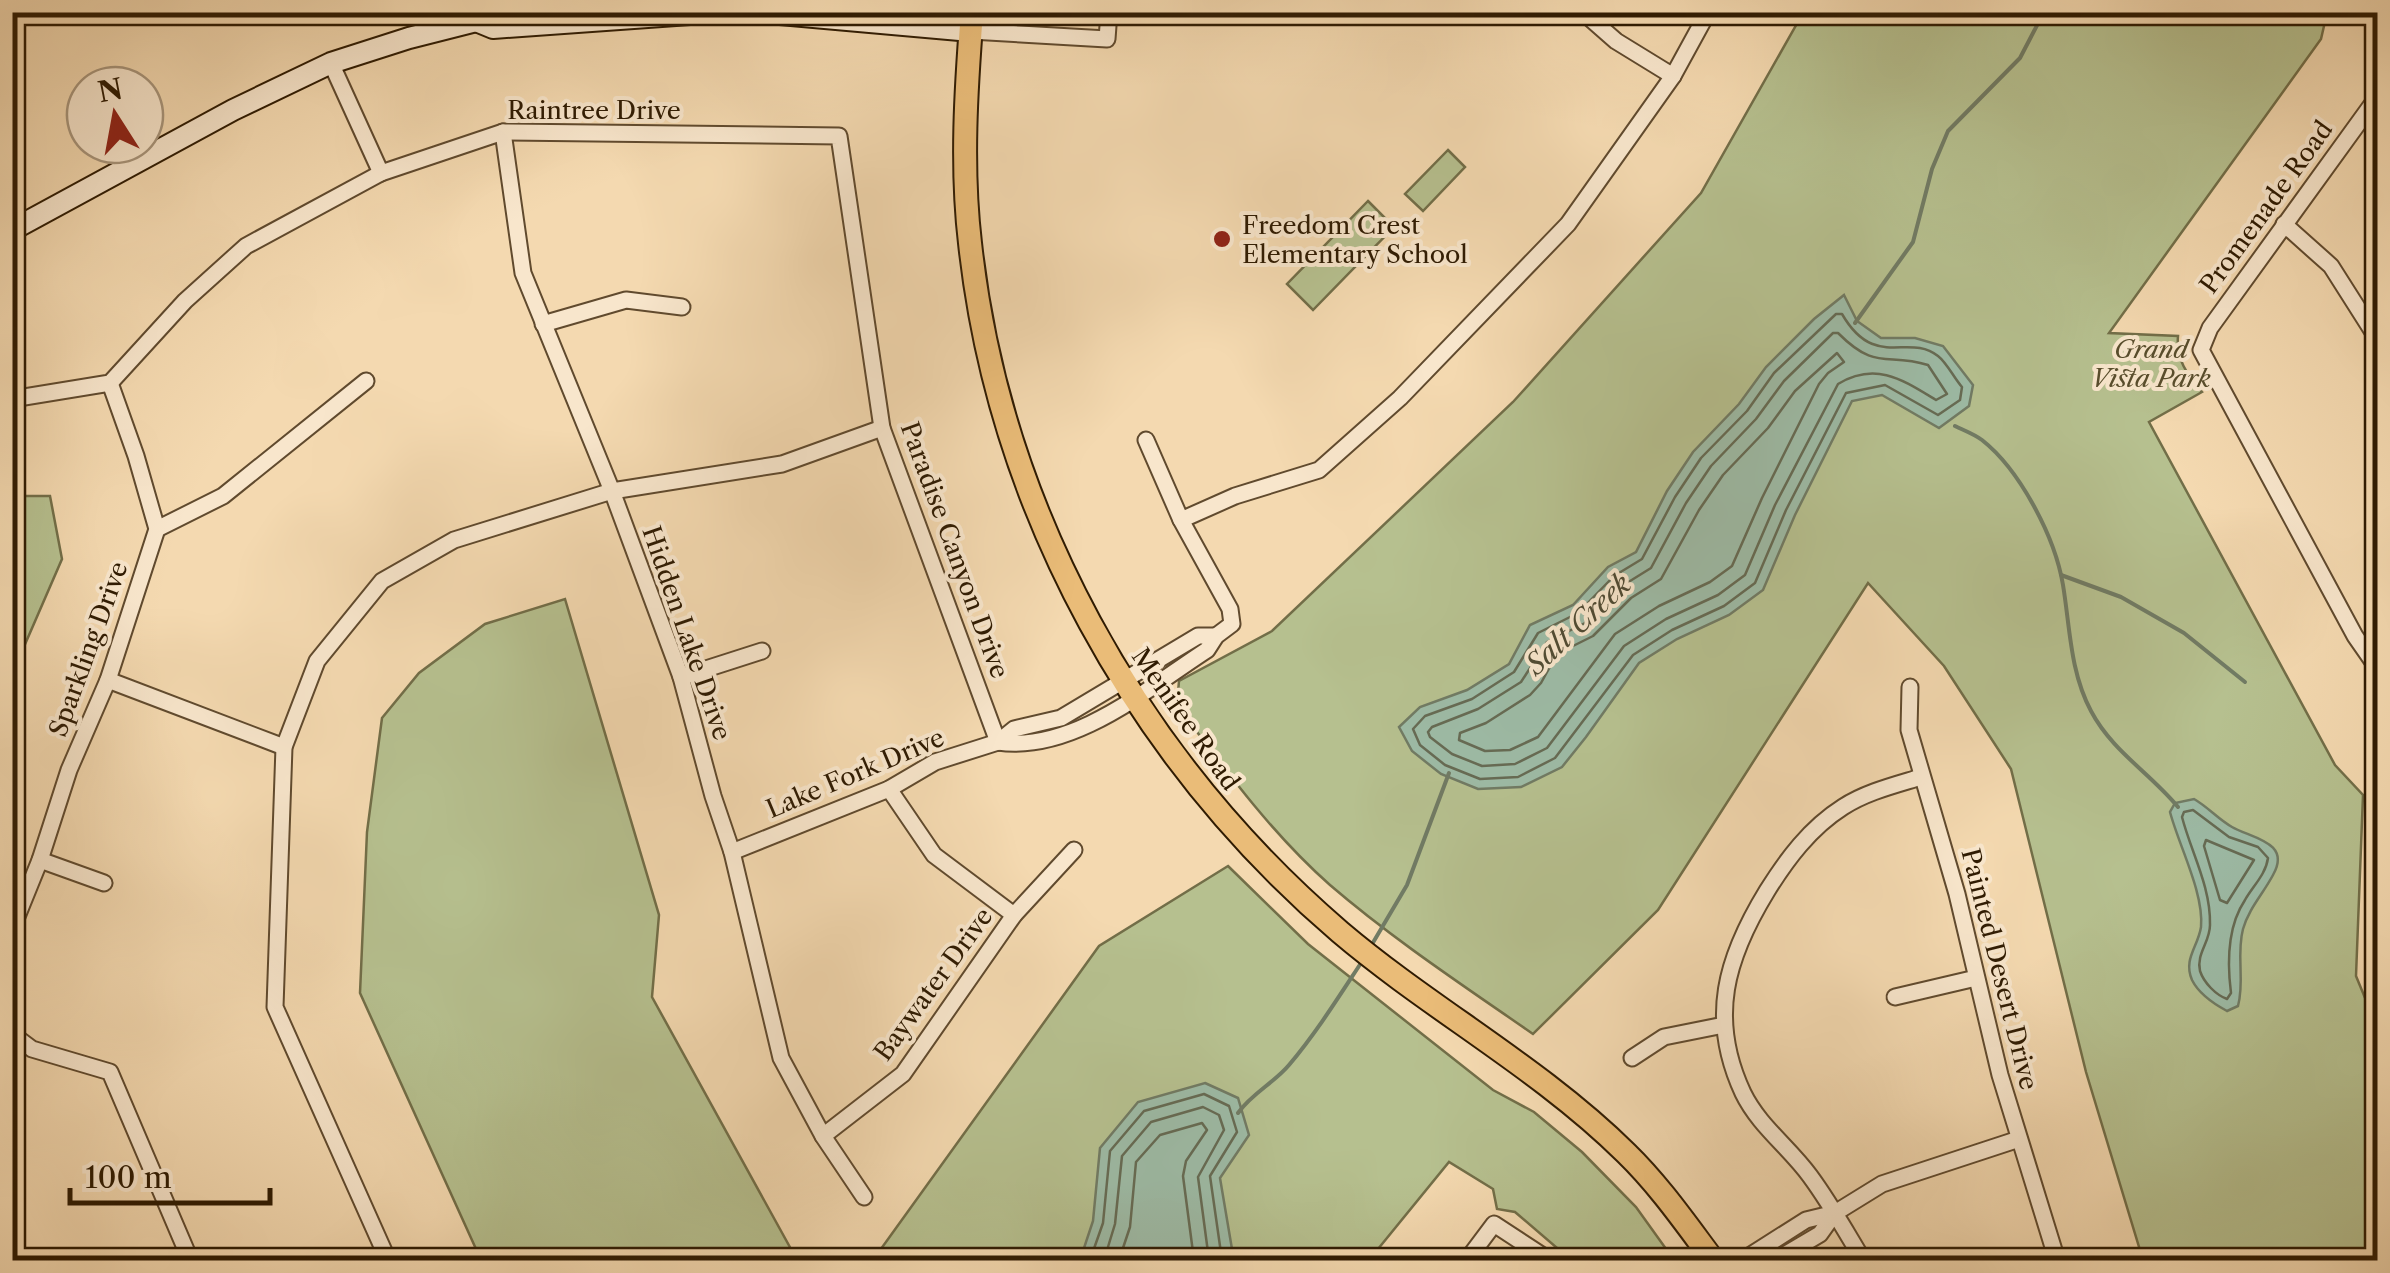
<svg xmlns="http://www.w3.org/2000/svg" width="2390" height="1273" viewBox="0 0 2390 1273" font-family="'Libre Caslon Text',serif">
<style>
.green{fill:#b6c08f;stroke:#726e48;stroke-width:2.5}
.water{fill:#9dbba6;stroke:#717b64;stroke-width:2.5}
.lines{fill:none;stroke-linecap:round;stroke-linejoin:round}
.shore{stroke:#666b54;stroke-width:2.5}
.stream{stroke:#717b64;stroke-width:4}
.street-casing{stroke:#604a2e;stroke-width:19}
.secondary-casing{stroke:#2f1b02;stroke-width:24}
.primary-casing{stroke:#2f1b02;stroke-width:26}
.street{stroke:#f8e6cc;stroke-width:15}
.secondary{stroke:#f8e6cc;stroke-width:20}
.primary{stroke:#eabc78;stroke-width:22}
.poi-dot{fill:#8f2418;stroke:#f8e6cc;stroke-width:4}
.labels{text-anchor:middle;stroke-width:8;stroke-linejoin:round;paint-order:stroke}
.street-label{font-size:25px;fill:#2f1b02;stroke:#f8e6cc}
.poi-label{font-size:25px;fill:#2f1b02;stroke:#f8e6cc;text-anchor:start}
.park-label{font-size:25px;font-style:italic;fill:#584d2c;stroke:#f8e6cc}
.water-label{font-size:28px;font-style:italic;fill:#504b33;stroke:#f8e6cc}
</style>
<rect width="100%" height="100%" fill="#f4d9b0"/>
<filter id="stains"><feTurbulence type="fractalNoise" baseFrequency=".002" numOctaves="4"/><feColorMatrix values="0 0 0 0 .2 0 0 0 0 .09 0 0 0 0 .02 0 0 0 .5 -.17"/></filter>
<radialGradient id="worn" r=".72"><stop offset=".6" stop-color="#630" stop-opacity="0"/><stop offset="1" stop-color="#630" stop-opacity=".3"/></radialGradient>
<!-- green -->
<g class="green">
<path d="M1803,13H2327L2321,39L2109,333L2178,336C2176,360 2187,374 2202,392L2149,422L2335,765L2363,795L2356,976L2377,1027V1260H2143L2086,1072L2011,769L1944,666L1868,583L1658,910L1533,1034C1464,986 1394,940 1330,885C1271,833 1224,768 1177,705L1179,681L1272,631L1513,402L1701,193Z"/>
<polygon points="1448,150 1465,167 1423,211 1405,194"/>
<polygon points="1368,201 1394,227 1313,310 1287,284"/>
<polygon points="13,496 50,496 62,559 13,672"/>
<polygon points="565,599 659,915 652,997 797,1260 481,1260 360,993 367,832 382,718 419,673 485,624"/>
<polygon points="1228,866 1308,944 1493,1090 1534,1112 1582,1152 1636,1207 1674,1260 1571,1260 1515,1212 1497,1209 1493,1189 1449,1162 1369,1260 873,1260 1099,946"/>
</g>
<!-- water -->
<g class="water">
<polygon points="1844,295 1857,321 1881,338 1915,338 1943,346 1973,385 1969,406 1939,428 1882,395 1852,401 1795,515 1763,590 1729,615 1677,639 1639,663 1586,737 1562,767 1521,787 1478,789 1441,774 1412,751 1399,727 1420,707 1467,690 1509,664 1530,625 1573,605 1608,567 1636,552 1667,491 1693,452 1739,404 1766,367 1814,319"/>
<path d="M2194,799C2208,807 2218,819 2232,827C2251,838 2292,842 2273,875C2263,894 2249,908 2243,929C2236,955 2245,981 2238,1006L2227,1011C2214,1004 2199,994 2192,980C2183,959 2198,947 2201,927C2204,893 2179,846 2170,812L2175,803Z"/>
<polygon points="1205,1083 1238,1098 1249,1135 1220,1178 1233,1255 1230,1260 1080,1260 1093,1221 1100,1148 1138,1102"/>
</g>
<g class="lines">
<!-- shore -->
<g class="shore">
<path d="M1836,314H1842C1875,371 1908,332 1938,356C1947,363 1954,378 1962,387L1960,400L1938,415L1885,385L1846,393L1786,510L1755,583L1724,606L1672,630L1633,655L1555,758L1518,777L1480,779L1445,765L1420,745L1413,729L1425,716L1472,699L1514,672L1538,633L1578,613L1614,576L1642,559L1675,497L1701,458L1747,411L1774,373Z"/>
<path d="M1833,333H1838C1877,372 1886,352 1928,365L1947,394L1936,400C1903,380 1876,361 1838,384L1775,505L1745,575L1718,595L1666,619L1624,646L1547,748L1515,764L1482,766L1452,754L1430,737L1428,732L1432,727L1478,709L1521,682L1547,642L1585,623L1622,586L1651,568L1686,503L1711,466L1756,419L1784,381Z"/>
<polygon points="1837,353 1844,362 1828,373 1819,384 1762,498 1732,566 1710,582 1659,606 1615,634 1538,737 1510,750 1485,751 1459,740 1460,733 1486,723 1530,695 1541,683 1557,654 1593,636 1631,598 1661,579 1699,510 1723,475 1768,428 1795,391"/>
<path d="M2193,810L2229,837L2258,847L2268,858C2266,874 2253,886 2245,900C2227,927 2227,962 2231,993L2227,999C2216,995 2204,983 2200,971C2196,954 2210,942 2210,925C2211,887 2191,852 2182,817L2184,812Z"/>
<polygon points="2206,840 2254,860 2227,903 2220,900 2204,846"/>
<polyline points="1090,1260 1103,1223 1110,1151 1144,1111 1204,1094 1229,1106 1237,1132 1210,1176 1222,1260"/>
<polyline points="1104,1260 1115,1224 1122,1156 1151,1122 1203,1107 1219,1115 1224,1130 1198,1177 1209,1260"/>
<polyline points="1119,1260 1130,1227 1136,1162 1160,1135 1202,1123 1207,1130 1186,1161 1183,1176 1194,1260"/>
</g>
<!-- stream -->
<g class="stream">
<polyline points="1855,323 1913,242 1932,169 1948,131 2020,58 2044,12"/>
<path d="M1955,426C1963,430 1974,434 1982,440C2020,470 2055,537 2063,585C2070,627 2070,672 2091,711C2112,751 2150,773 2178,807"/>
<polyline points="2061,575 2121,597 2184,633 2245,682"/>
<polyline points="1371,946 1407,885 1449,773"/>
<path d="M1238,1113C1252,1093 1274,1083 1289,1065C1316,1033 1338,998 1361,963"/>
</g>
<!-- street casing -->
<g class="street-casing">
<g id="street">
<polyline points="1583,12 1616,41 1673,76"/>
<polyline points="971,31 1107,39 1109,12"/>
<polyline points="331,63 381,173"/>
<polyline points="2378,96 2210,328 2201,350 2355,636 2378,669"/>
<polyline points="503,132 523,273 612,491 681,677 713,796 732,852 781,1058 823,1136 864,1197"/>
<polyline points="2284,224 2331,266 2378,340"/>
<polyline points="543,324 626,300 682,307"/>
<polyline points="12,399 110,383 185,301 246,246 381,173 503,132 839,136 882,428 998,742"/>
<polyline points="1181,520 1235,496 1319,470 1400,398 1568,224 1673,76 1708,12"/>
<polyline points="157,529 223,496 366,381"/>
<polyline points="681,677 762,651"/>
<polyline points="108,680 284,747"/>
<polyline points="1910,687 1909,730 1957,894 2000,1075 2057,1260"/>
<path d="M998,742C1073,753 1148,688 1207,650L1216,636L1232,624L1230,609L1181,520L1146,440"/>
<polyline points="889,789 934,855 1014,915"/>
<polyline points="732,852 889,789 935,762 998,742 1014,729 1061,718 1198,636 1216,636"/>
<polyline points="40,860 104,883"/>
<polyline points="12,929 40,860 69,770 108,680 157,529 136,456 110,383"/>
<polyline points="1895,997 1976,978"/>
<polyline points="12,1034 32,1049 110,1072 189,1257 177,1260"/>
<polyline points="1632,1058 1664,1037 1724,1025"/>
<polyline points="823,1136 903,1074 1014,915 1074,850"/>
<polyline points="388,1260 275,1007 284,747 317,661 382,581 454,540 612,491 782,464 882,428"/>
<polyline points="1467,1260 1494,1224 1549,1260"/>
<polyline points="1743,1260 1806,1220 1835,1213 1882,1184 2019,1139"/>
<polyline points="1776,1260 1820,1234 1835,1213"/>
<path d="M1863,1260C1846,1232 1830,1203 1810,1176C1789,1147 1759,1126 1743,1093C1708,1018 1726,958 1767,891C1787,859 1810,828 1843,807C1866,792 1895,785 1921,777"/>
</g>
</g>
<!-- secondary casing -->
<g class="secondary-casing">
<g id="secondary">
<polyline points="756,12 971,31"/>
<polyline points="476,21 493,28 718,12"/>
<polyline points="12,230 233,110 331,63 409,38 476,21 485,12"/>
</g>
</g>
<!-- primary casing -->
<g class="primary-casing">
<path id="primary" d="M972,12C966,89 961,167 970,243C999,510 1137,758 1340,932C1432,1010 1540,1068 1626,1153C1659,1185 1686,1224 1713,1260"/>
</g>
<!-- street -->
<use href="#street" class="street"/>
<!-- secondary -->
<use href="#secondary" class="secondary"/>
<!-- primary -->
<use href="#primary" class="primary"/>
</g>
<!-- markers -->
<circle class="poi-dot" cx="1222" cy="239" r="10"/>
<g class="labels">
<!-- street labels -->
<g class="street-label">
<text x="594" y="119">Raintree Drive</text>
<text transform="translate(2266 207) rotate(-54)" y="9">Promenade Road</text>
<text transform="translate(955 550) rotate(70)" y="9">Paradise Canyon Drive</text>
<text transform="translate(687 633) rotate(71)" y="9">Hidden Lake Drive</text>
<text transform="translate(88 649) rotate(-70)" y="9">Sparkling Drive</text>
<text transform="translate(1186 719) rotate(55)" y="9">Menifee Road</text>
<text transform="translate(855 773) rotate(-23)" y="9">Lake Fork Drive</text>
<text transform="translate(2000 969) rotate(76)" y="9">Painted Desert Drive</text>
<text transform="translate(933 984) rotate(-54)" y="9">Baywater Drive</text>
</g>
<!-- poi labels -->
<g class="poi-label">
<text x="1242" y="234">Freedom Crest<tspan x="1242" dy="29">Elementary School</tspan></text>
</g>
<!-- park labels -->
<g class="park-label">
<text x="2151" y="358">Grand<tspan x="2151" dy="29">Vista Park</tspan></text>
</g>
<!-- water labels -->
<g class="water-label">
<text transform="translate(1578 624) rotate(-43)" y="10">Salt Creek</text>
</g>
</g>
<!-- margin -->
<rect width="2390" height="1273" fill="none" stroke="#f4d9b0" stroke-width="50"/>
<rect x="15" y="15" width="2360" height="1243" fill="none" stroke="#2f1b02" stroke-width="5"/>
<rect x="25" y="25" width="2340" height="1223" fill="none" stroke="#2f1b02" stroke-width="2.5"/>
<!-- north arrow -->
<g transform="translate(115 115) rotate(349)"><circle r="48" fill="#f8e6cc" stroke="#a8957b" stroke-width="2.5"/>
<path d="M0-8L18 38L0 25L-18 38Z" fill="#8f2418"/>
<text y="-15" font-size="28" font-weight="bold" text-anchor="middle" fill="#2f1b02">N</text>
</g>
<!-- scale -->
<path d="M70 1188v15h200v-15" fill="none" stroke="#2f1b02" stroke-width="5"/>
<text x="85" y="1188" font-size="30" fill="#2f1b02" stroke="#f8e6cc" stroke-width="8" paint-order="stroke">100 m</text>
<rect width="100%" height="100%" filter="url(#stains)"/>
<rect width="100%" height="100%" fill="url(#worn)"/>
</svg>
